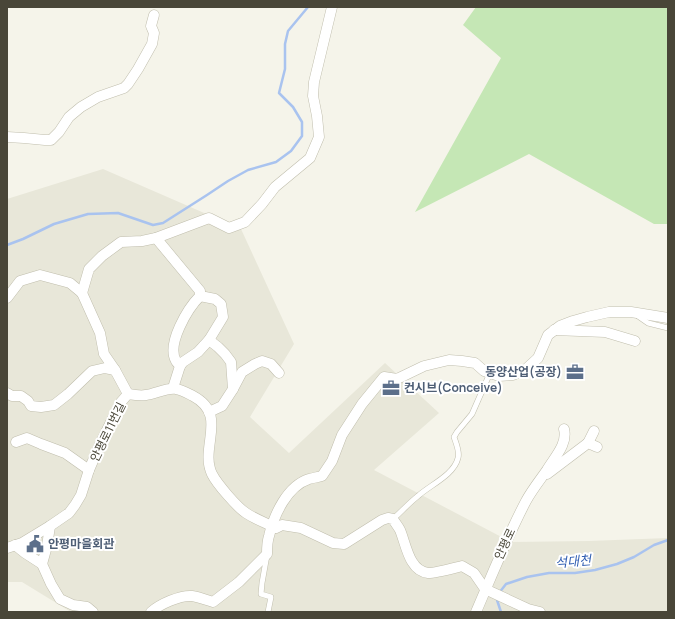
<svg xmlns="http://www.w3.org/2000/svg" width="675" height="619" viewBox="0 0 675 619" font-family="Manrope,'Noto Sans KR',sans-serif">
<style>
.residential{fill:#e8e7d9}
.green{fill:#c5e7b5}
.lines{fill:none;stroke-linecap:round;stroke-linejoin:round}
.stream{stroke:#a9c3ef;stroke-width:2.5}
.lane-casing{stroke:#c0bead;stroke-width:6}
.street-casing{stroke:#c0bead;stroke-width:11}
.lane{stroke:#fff;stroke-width:5}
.street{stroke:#fff;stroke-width:10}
.labels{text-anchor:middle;stroke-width:4;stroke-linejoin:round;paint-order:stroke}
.service-label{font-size:12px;font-weight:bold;fill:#4e5e75;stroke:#fff;text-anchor:start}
.street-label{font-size:12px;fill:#494638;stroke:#fff}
.water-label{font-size:13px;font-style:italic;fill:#3360b3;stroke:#fff}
</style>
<rect width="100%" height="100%" fill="#f5f4ea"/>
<!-- residential -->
<polygon class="residential" points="103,169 241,229 294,344 250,417 289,453 385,363 439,413 374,470 511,542 589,541 668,538 668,612 71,612 22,582 7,582 7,199"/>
<!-- green -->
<polygon class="green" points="476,7 668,7 668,224 654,224 529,154 415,212 501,58 463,25"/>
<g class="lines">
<!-- stream -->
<g class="stream">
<polyline points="7,245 23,239 54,224 88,214 118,213 153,225 163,223 207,195 228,181 248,170 276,162 291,151 302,136 302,122 293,107 279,93 285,69 285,44 288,31 308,7"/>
<polyline points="499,593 506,584 527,577 549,573 575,573 595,570 617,564 634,557 654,545 668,540"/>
<polyline points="497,598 497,600 501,612"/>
</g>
<!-- lane casing -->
<g class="lane-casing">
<g id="lane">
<polyline points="638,316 648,323 668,328"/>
<path d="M393,519C401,512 409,503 418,496C430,485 454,475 458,458C460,452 456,443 454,437L457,432L472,414L490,373"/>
<polyline points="267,555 262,583 261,594 271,597 268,612"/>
</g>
</g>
<!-- street casing -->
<g class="street-casing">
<g id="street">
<polyline points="7,137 24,138 45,140 51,140 59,132 69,117 81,107 98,97 124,88 128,84 138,69 152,44 154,33 151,26 154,15"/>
<path d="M156,238L200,291V296C188,308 166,344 176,361C177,363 179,364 180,366L173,388"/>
<polyline points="82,293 89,269 102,256 121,242 142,241 156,238 209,218 229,228 245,222 262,204 275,187 310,158 319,137 317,116 313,96 314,82 332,7"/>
<polyline points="7,298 20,281 40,275 70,283 82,293 100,333 104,354 115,370 128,394"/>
<polyline points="554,330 605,332 635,341"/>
<polyline points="180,366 183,362 198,352 209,340 223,317 221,304 215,299 200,296"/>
<polyline points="233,389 242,372 255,364 262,361 271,364 279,373"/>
<polyline points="7,393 12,396 21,396 28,401 31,406 41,407 54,405 68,394 92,371 105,368 115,370"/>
<polyline points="209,412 222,406 233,389 231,362 225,354 218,347 209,340"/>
<polyline points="16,442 27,438 41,444 65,453 89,470"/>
<polyline points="588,443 594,431"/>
<polyline points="547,474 588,443 597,447"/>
<polyline points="15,545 25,553 42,564 51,584 60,599 73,605 87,607 93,612"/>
<path d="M7,548L22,543L50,526L69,513L75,505L81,495L89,470L101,442L121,402L128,394C134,395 141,396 146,395C155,394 168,387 176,389C182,390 187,393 193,396C229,415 199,447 212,474C217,484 237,507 246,513C255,519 266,523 276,528L282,525L301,528L333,543L344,544L382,520L388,518L393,519C395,523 398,526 400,530C406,544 409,571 428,573C436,573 454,568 462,566L474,573L485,589L528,609L540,612"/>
<polyline points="42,564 47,546 50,526"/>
<path d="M151,612C160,604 180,595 192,596C199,597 206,600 213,602L239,582L267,554C267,548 267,542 269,536C274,515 287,486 309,479C313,478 318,477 322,476L332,461L342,435L362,404L384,377L397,379L424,366L449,360L462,361L475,363L484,371L499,376L513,375L526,369L538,358L548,335L560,326L573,321L587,317L609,312H631L668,318"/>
<path d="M476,612C492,575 507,537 526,501C532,490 540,480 547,470C554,458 568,444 564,429"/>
</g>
</g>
<!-- lane -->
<use href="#lane" class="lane"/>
<!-- street -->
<use href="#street" class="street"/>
</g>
<!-- icons -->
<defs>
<g id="office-bare" transform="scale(1.38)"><path d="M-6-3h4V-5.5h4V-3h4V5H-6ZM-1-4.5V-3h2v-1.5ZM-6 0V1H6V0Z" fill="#5c6f8a" stroke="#fff" stroke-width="2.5" paint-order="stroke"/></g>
<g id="civic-bare" transform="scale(1.38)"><path d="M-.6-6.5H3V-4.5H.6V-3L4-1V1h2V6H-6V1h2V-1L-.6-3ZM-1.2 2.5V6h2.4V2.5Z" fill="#5c6f8a" stroke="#fff" stroke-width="2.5" paint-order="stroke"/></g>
</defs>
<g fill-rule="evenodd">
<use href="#office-bare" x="575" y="372"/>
<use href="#office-bare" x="391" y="388"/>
<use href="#civic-bare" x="35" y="544"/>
</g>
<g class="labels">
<!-- service labels -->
<g class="service-label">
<text x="562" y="376" text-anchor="end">동양산업(공장)</text>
<text x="404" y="392">컨시브(Conceive)</text>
<text x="48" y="548">안평마을회관</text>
</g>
<!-- street labels -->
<g class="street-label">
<text transform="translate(108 432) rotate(-64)" y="4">안평로11번길</text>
<text transform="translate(505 544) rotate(-65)" y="4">안평로</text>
</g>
<!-- water labels -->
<g class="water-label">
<text transform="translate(573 561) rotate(-5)" y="5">석대천</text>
</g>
</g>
<!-- border -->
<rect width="675" height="619" fill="none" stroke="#494638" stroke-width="16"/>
</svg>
